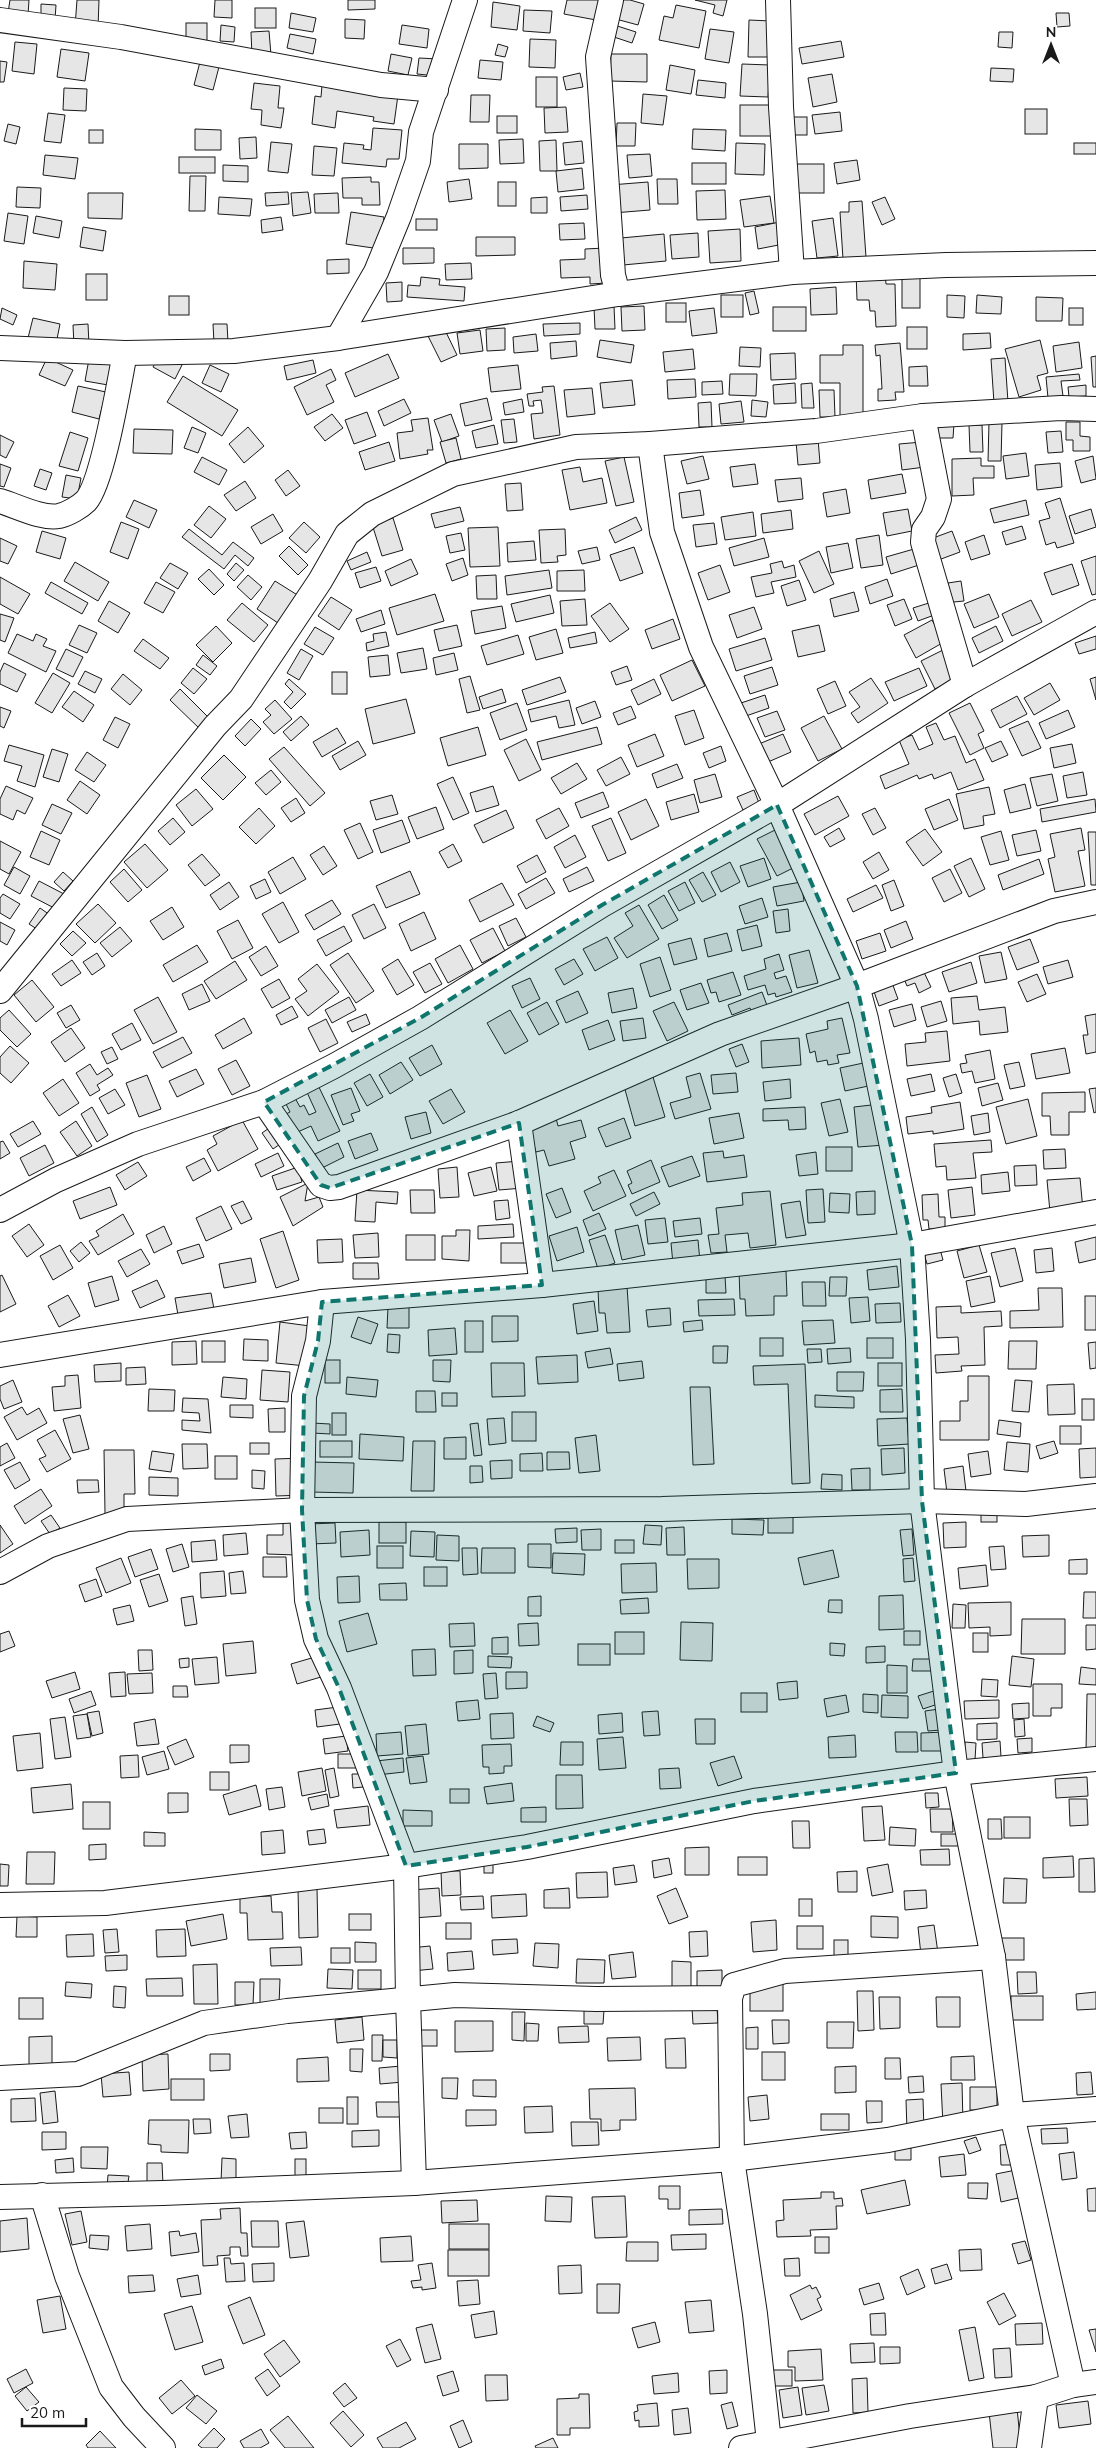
<svg xmlns="http://www.w3.org/2000/svg" width="1096" height="2448" viewBox="0 0 1096 2448" font-family="Mulish,sans-serif">
<style>
.building{fill:#e6e6e6;stroke:#1a1a1a}
.lines{fill:none;stroke-linecap:round;stroke-linejoin:round}
.minor-casing{stroke:#1a1a1a;stroke-width:26}
.minor{stroke:#fff;stroke-width:24}
.marked{fill:#0f766e;fill-opacity:0.2;stroke:#0f766e;stroke-width:4;stroke-dasharray:10 6;stroke-linejoin:round}
</style>
<rect width="100%" height="100%" fill="#fff"/>
<!-- building -->
<g class="building">
<polygon points="10,0 29,0 28,15 8,13"/>
<polygon points="77,0 99,0 98,28 75,27"/>
<polygon points="215,0 232,0 232,18 214,17"/>
<polygon points="348,0 375,0 375,9 348,10"/>
<polygon points="567,0 600,0 596,20 564,14"/>
<polygon points="617,0 630,0 644,4 638,25 612,18"/>
<polygon points="695,0 727,0 723,16 713,13 715,5"/>
<polygon points="493,2 520,6 517,30 491,27"/>
<polygon points="41,4 56,5 55,20 41,19"/>
<polygon points="676,5 706,11 699,48 659,40 664,16 673,18"/>
<rect x="255" y="8" width="21" height="20"/>
<polygon points="524,10 552,11 550,33 523,31"/>
<polygon points="291,13 316,18 313,32 289,28"/>
<polygon points="1056,13 1069,13 1070,26 1057,27"/>
<polygon points="345,19 365,20 364,39 345,38"/>
<polygon points="749,20 771,21 770,57 748,57"/>
<rect x="186" y="23" width="21" height="21"/>
<polygon points="611,24 636,32 632,43 608,35"/>
<polygon points="221,25 235,27 234,42 220,41"/>
<polygon points="402,25 429,29 427,48 399,44"/>
<polygon points="710,29 734,32 729,63 705,59"/>
<polygon points="269,31 271,55 252,56 251,32"/>
<polygon points="999,32 1013,32 1012,48 998,47"/>
<polygon points="290,34 316,39 313,54 287,48"/>
<polygon points="530,39 556,40 555,68 529,67"/>
<polygon points="841,41 844,57 802,64 799,48"/>
<polygon points="15,42 37,44 34,74 12,71"/>
<polygon points="498,44 508,47 505,57 495,55"/>
<polygon points="61,49 89,53 85,81 57,77"/>
<polygon points="391,54 412,58 408,75 388,71"/>
<polygon points="611,54 647,54 647,82 610,81"/>
<polygon points="201,58 220,63 213,90 194,85"/>
<polygon points="419,58 439,59 437,76 417,74"/>
<polygon points="480,60 503,62 501,80 478,78"/>
<polygon points="0,61 7,62 4,82 0,82"/>
<polygon points="742,64 770,65 768,97 740,96"/>
<polygon points="670,65 695,70 691,94 666,90"/>
<polygon points="991,68 1014,69 1013,82 990,81"/>
<polygon points="580,73 583,87 566,90 563,77"/>
<polygon points="832,74 837,102 813,107 808,78"/>
<rect x="536" y="77" width="21" height="30"/>
<polygon points="698,80 726,83 725,98 696,95"/>
<polygon points="254,83 280,86 278,108 284,108 281,128 261,125 262,110 251,109"/>
<polygon points="322,85 398,95 394,124 373,121 374,117 337,111 335,128 312,124 315,96 321,97"/>
<polygon points="64,88 87,89 86,111 63,110"/>
<polygon points="643,94 667,96 663,125 641,123"/>
<polygon points="471,95 490,95 489,122 470,122"/>
<rect x="740" y="105" width="31" height="31"/>
<polygon points="566,107 568,132 545,133 544,108"/>
<rect x="1025" y="109" width="22" height="25"/>
<polygon points="840,112 842,131 815,134 812,115"/>
<polygon points="48,113 65,115 61,143 44,141"/>
<rect x="497" y="116" width="20" height="17"/>
<rect x="783" y="117" width="24" height="18"/>
<polygon points="617,123 636,123 635,146 616,146"/>
<polygon points="8,124 20,127 16,144 4,141"/>
<polygon points="373,128 402,130 399,159 387,159 386,167 342,163 344,143 364,145 363,149 371,150"/>
<polygon points="195,129 221,130 221,150 195,150"/>
<polygon points="693,129 726,130 725,151 692,149"/>
<rect x="89" y="130" width="14" height="13"/>
<polygon points="256,137 257,158 240,159 239,138"/>
<polygon points="523,139 524,163 500,164 499,140"/>
<polygon points="556,140 557,171 540,171 539,141"/>
<polygon points="582,141 584,163 565,165 563,143"/>
<polygon points="271,142 292,144 288,173 268,171"/>
<polygon points="736,143 765,144 764,175 735,174"/>
<rect x="1074" y="143" width="22" height="11"/>
<polygon points="459,144 488,144 488,168 459,169"/>
<polygon points="314,146 337,148 334,176 312,175"/>
<polygon points="650,154 652,176 629,178 627,155"/>
<polygon points="45,155 78,158 75,179 43,175"/>
<rect x="179" y="157" width="36" height="16"/>
<polygon points="857,160 860,180 837,184 834,163"/>
<rect x="692" y="163" width="34" height="21"/>
<rect x="791" y="164" width="33" height="29"/>
<polygon points="223,165 248,166 248,182 223,181"/>
<polygon points="582,168 584,189 558,192 556,171"/>
<polygon points="190,176 206,176 205,211 189,211"/>
<polygon points="371,177 371,182 379,182 380,205 362,205 362,198 343,198 342,178"/>
<polygon points="469,179 472,199 449,202 447,182"/>
<polygon points="657,179 677,179 678,204 658,204"/>
<rect x="498" y="182" width="18" height="24"/>
<polygon points="648,182 650,210 613,213 610,185"/>
<polygon points="17,187 41,188 40,208 16,207"/>
<polygon points="725,190 726,219 697,220 696,191"/>
<polygon points="288,192 289,204 266,206 265,193"/>
<polygon points="308,192 311,213 293,216 291,193"/>
<polygon points="88,193 123,193 122,219 88,218"/>
<polygon points="338,193 339,213 315,213 314,194"/>
<polygon points="587,195 588,209 561,211 560,197"/>
<polygon points="770,196 774,223 744,227 740,200"/>
<polygon points="219,197 252,199 250,216 218,214"/>
<polygon points="547,197 547,213 531,213 531,198"/>
<polygon points="885,197 895,219 882,225 872,202"/>
<polygon points="862,201 866,257 843,259 840,212 849,212 849,202"/>
<polygon points="351,212 384,217 380,249 346,244"/>
<polygon points="8,213 28,216 24,244 4,241"/>
<polygon points="36,216 62,221 59,238 33,233"/>
<polygon points="281,217 283,230 262,233 261,220"/>
<polygon points="833,218 838,256 817,258 812,221"/>
<rect x="416" y="219" width="21" height="11"/>
<polygon points="785,221 789,243 758,249 755,227"/>
<polygon points="584,223 585,239 560,240 559,224"/>
<polygon points="83,227 106,231 103,251 80,247"/>
<polygon points="740,229 741,261 710,263 708,231"/>
<polygon points="698,233 699,257 672,259 670,235"/>
<polygon points="664,234 666,261 623,265 621,238"/>
<polygon points="476,237 515,237 515,255 476,256"/>
<polygon points="403,248 434,248 434,263 403,264"/>
<polygon points="605,248 607,283 590,284 590,277 561,278 560,260 585,259 585,249"/>
<polygon points="349,259 349,273 327,274 327,260"/>
<polygon points="24,261 57,264 55,290 23,288"/>
<polygon points="471,263 472,279 446,280 445,264"/>
<polygon points="856,272 885,272 886,284 895,284 896,326 876,327 875,311 870,311 869,300 857,300"/>
<rect x="86" y="274" width="21" height="26"/>
<polygon points="421,277 440,279 439,285 465,287 464,301 407,297 408,285 420,286"/>
<rect x="902" y="277" width="18" height="31"/>
<polygon points="402,282 402,301 387,302 386,283"/>
<polygon points="836,287 837,314 811,315 810,289"/>
<polygon points="754,291 759,313 750,315 745,293"/>
<rect x="721" y="295" width="22" height="22"/>
<polygon points="947,295 965,296 964,318 947,317"/>
<polygon points="977,295 1002,297 1001,314 976,313"/>
<rect x="169" y="296" width="20" height="19"/>
<polygon points="1036,297 1063,298 1062,321 1036,321"/>
<rect x="666" y="303" width="20" height="19"/>
<polygon points="614,306 615,329 595,329 594,307"/>
<polygon points="644,306 645,330 622,331 621,307"/>
<rect x="773" y="307" width="33" height="24"/>
<polygon points="2,308 17,315 13,325 0,319"/>
<polygon points="714,308 717,333 692,336 689,311"/>
<rect x="1069" y="308" width="14" height="17"/>
<polygon points="33,318 60,324 56,344 28,338"/>
<polygon points="580,323 580,334 544,336 543,324"/>
<polygon points="88,324 89,345 74,346 73,325"/>
<polygon points="213,324 227,324 228,342 214,343"/>
<rect x="907" y="327" width="20" height="22"/>
<polygon points="444,328 457,355 441,362 428,336"/>
<polygon points="505,328 505,350 487,351 486,329"/>
<polygon points="480,330 483,351 460,354 457,333"/>
<polygon points="990,333 991,348 963,350 963,334"/>
<polygon points="536,334 538,351 514,353 513,337"/>
<polygon points="600,340 634,345 631,363 597,357"/>
<polygon points="1040,340 1048,373 1037,376 1041,390 1019,397 1005,349"/>
<polygon points="576,341 577,356 551,359 550,343"/>
<polygon points="1079,342 1082,368 1056,372 1053,346"/>
<polygon points="900,343 904,392 895,392 896,400 878,401 878,389 882,389 880,355 876,356 875,345"/>
<polygon points="843,345 863,345 863,417 840,417 840,383 820,383 820,355 843,355"/>
<polygon points="740,347 761,348 760,367 739,366"/>
<polygon points="693,349 695,369 665,372 663,352"/>
<polygon points="160,353 182,365 175,379 153,367"/>
<polygon points="795,353 796,379 771,380 770,354"/>
<polygon points="388,354 399,378 355,397 345,373"/>
<polygon points="1096,356 1096,387 1093,387 1091,357"/>
<polygon points="47,358 73,370 65,386 39,375"/>
<polygon points="1005,358 1008,402 994,403 991,359"/>
<polygon points="89,359 119,364 114,386 85,381"/>
<polygon points="313,360 316,373 287,380 284,366"/>
<polygon points="210,365 229,374 221,392 202,383"/>
<polygon points="518,365 521,389 491,392 488,368"/>
<polygon points="927,366 928,386 909,386 909,367"/>
<polygon points="331,369 336,380 326,385 334,402 307,415 294,387"/>
<polygon points="730,374 757,374 756,396 729,395"/>
<polygon points="1079,374 1080,380 1061,381 1063,396 1048,398 1046,377"/>
<polygon points="183,376 238,410 222,436 167,402"/>
<polygon points="695,379 696,397 668,399 667,380"/>
<polygon points="632,380 635,405 603,408 600,383"/>
<polygon points="722,381 723,394 702,395 702,382"/>
<polygon points="795,383 796,403 774,404 773,385"/>
<polygon points="812,383 814,408 802,408 801,384"/>
<polygon points="1086,385 1086,396 1069,397 1068,387"/>
<polygon points="78,386 106,392 99,419 72,412"/>
<polygon points="554,386 560,435 534,439 531,414 543,413 541,400 533,401 534,406 529,406 527,394 543,392 542,387"/>
<polygon points="592,388 595,414 567,417 564,390"/>
<polygon points="819,390 834,390 835,417 820,417"/>
<polygon points="487,398 492,420 465,426 460,404"/>
<polygon points="404,399 411,413 384,426 378,411"/>
<polygon points="522,399 524,412 505,415 503,403"/>
<polygon points="752,400 768,402 766,417 751,416"/>
<polygon points="741,401 744,422 721,424 719,404"/>
<polygon points="711,402 712,427 699,427 698,403"/>
<polygon points="367,412 376,436 354,444 345,420"/>
<polygon points="332,414 343,428 325,441 314,427"/>
<polygon points="451,414 459,436 442,442 434,420"/>
<polygon points="428,418 433,450 427,450 428,454 400,459 397,433 413,431 411,420"/>
<polygon points="514,419 517,442 504,443 501,420"/>
<polygon points="989,422 1002,423 1001,461 988,461"/>
<polygon points="1066,422 1080,422 1080,436 1090,437 1090,451 1073,451 1073,440 1066,440"/>
<polygon points="938,424 954,424 953,438 937,438"/>
<polygon points="494,425 498,444 476,448 472,431"/>
<polygon points="969,425 982,425 983,452 970,452"/>
<polygon points="192,427 206,433 198,453 184,448"/>
<polygon points="248,427 264,446 244,463 229,444"/>
<polygon points="134,429 173,430 172,454 133,453"/>
<polygon points="1061,431 1063,452 1048,453 1046,432"/>
<polygon points="70,432 88,438 78,471 59,466"/>
<polygon points="0,435 14,442 6,458 0,455"/>
<polygon points="456,438 461,459 446,463 440,442"/>
<polygon points="818,439 820,463 798,465 796,441"/>
<polygon points="389,442 395,461 365,470 359,452"/>
<polygon points="922,442 925,467 902,470 899,444"/>
<polygon points="1026,453 1029,476 1006,479 1003,456"/>
<polygon points="703,456 709,479 687,484 681,461"/>
<polygon points="1093,456 1096,479 1081,483 1075,461"/>
<polygon points="202,457 227,470 219,485 194,472"/>
<polygon points="624,457 634,502 616,506 605,461"/>
<polygon points="981,458 981,466 994,466 994,478 973,478 974,495 952,496 952,459"/>
<polygon points="1060,463 1062,487 1037,490 1035,465"/>
<polygon points="0,464 11,468 4,487 0,486"/>
<polygon points="755,464 758,484 733,487 730,467"/>
<polygon points="580,467 583,482 602,478 607,503 570,510 562,470"/>
<polygon points="40,469 52,473 46,490 34,486"/>
<polygon points="288,470 300,486 286,496 275,480"/>
<polygon points="902,474 906,493 871,499 868,480"/>
<polygon points="66,475 81,478 77,499 62,497"/>
<polygon points="801,478 803,499 778,502 775,480"/>
<polygon points="245,481 256,498 236,511 224,495"/>
<polygon points="521,483 523,510 507,511 505,484"/>
<polygon points="846,489 850,513 827,517 823,493"/>
<polygon points="700,490 704,515 682,518 679,493"/>
<polygon points="1060,498 1074,543 1057,548 1055,542 1046,545 1039,521 1050,518 1045,503"/>
<polygon points="134,500 157,510 149,528 126,517"/>
<polygon points="1026,500 1029,515 994,523 990,509"/>
<polygon points="209,506 226,519 211,538 194,525"/>
<polygon points="460,507 464,521 435,528 431,514"/>
<polygon points="908,509 912,531 887,536 883,513"/>
<polygon points="1091,509 1096,527 1075,534 1069,516"/>
<polygon points="791,510 793,529 763,533 761,514"/>
<polygon points="753,512 756,536 725,540 721,517"/>
<polygon points="273,514 283,531 261,544 251,527"/>
<polygon points="636,517 642,530 615,543 609,530"/>
<polygon points="393,518 403,550 382,556 372,524"/>
<polygon points="121,522 139,529 128,559 110,552"/>
<polygon points="304,522 320,537 306,553 289,538"/>
<polygon points="714,523 717,544 696,547 693,525"/>
<polygon points="1022,526 1026,539 1006,545 1002,532"/>
<polygon points="498,527 500,566 470,567 468,528"/>
<polygon points="189,529 222,555 233,542 254,558 248,566 235,555 224,569 182,537"/>
<polygon points="565,529 566,555 557,556 558,562 541,563 539,530"/>
<polygon points="42,531 66,538 60,559 36,552"/>
<polygon points="952,531 960,552 933,562 925,541"/>
<polygon points="461,533 465,550 450,553 446,536"/>
<polygon points="879,535 883,565 861,568 856,539"/>
<polygon points="984,535 990,554 971,560 965,542"/>
<polygon points="0,538 17,546 8,564 0,561"/>
<polygon points="764,538 769,557 734,566 729,548"/>
<polygon points="534,541 536,560 508,562 507,543"/>
<polygon points="848,543 853,568 831,573 826,547"/>
<polygon points="289,546 308,565 298,575 279,556"/>
<polygon points="597,547 600,560 582,564 578,551"/>
<polygon points="634,547 643,573 620,581 610,555"/>
<polygon points="914,549 919,565 891,574 886,557"/>
<polygon points="819,551 834,584 814,593 799,561"/>
<polygon points="367,552 371,562 351,570 347,561"/>
<polygon points="1096,556 1096,594 1092,595 1081,561"/>
<polygon points="463,558 468,575 452,581 446,564"/>
<polygon points="411,559 418,574 391,586 385,571"/>
<polygon points="782,561 784,568 794,565 796,577 771,582 774,593 756,597 751,577 772,573 770,564"/>
<polygon points="75,562 109,582 98,601 64,581"/>
<polygon points="170,563 188,573 178,589 160,578"/>
<polygon points="236,563 244,570 234,581 227,574"/>
<polygon points="1072,564 1079,585 1052,595 1044,573"/>
<polygon points="720,565 730,592 708,600 698,573"/>
<polygon points="376,567 381,581 360,588 355,573"/>
<polygon points="209,569 224,585 214,595 198,579"/>
<polygon points="549,570 552,588 507,595 505,576"/>
<polygon points="584,570 585,591 557,591 557,571"/>
<polygon points="248,575 262,587 251,600 237,587"/>
<polygon points="496,575 497,599 477,599 476,576"/>
<polygon points="0,577 30,594 18,614 0,604"/>
<polygon points="887,579 893,596 870,604 865,587"/>
<polygon points="799,580 806,600 787,606 781,586"/>
<polygon points="275,581 299,596 281,625 257,609"/>
<polygon points="961,581 964,601 944,603 950,594 948,583"/>
<polygon points="51,582 88,603 82,614 45,593"/>
<polygon points="156,582 175,592 163,613 144,603"/>
<polygon points="854,592 859,611 834,617 830,599"/>
<polygon points="435,594 444,621 397,635 389,608"/>
<polygon points="989,594 999,617 974,628 964,604"/>
<polygon points="550,595 554,613 516,622 511,604"/>
<polygon points="331,597 352,610 339,630 318,616"/>
<polygon points="585,599 587,625 562,626 560,601"/>
<polygon points="904,599 912,619 895,626 887,605"/>
<polygon points="1031,600 1042,622 1012,636 1002,614"/>
<polygon points="109,601 130,613 118,633 98,621"/>
<polygon points="932,602 937,614 918,621 913,608"/>
<polygon points="242,603 268,625 254,642 227,620"/>
<polygon points="610,603 629,629 610,642 591,616"/>
<polygon points="502,606 506,628 475,634 471,611"/>
<polygon points="754,607 762,629 737,638 729,615"/>
<polygon points="381,610 385,624 361,632 356,619"/>
<polygon points="0,614 14,618 5,642 0,640"/>
<polygon points="673,619 680,639 652,649 645,630"/>
<polygon points="932,620 944,642 916,658 904,635"/>
<polygon points="79,625 97,633 87,653 69,645"/>
<polygon points="457,625 462,646 439,651 434,630"/>
<polygon points="819,625 825,651 798,657 792,631"/>
<polygon points="216,626 232,643 213,662 196,645"/>
<polygon points="996,626 1003,641 979,653 972,638"/>
<polygon points="315,627 334,638 323,655 304,644"/>
<polygon points="556,629 563,653 536,660 529,637"/>
<polygon points="386,632 389,646 367,651 366,643 374,641 373,634"/>
<polygon points="595,632 597,643 570,648 568,638"/>
<polygon points="17,634 33,641 36,634 47,639 43,646 56,651 46,672 8,653"/>
<polygon points="518,635 524,654 487,665 481,646"/>
<polygon points="1096,636 1096,649 1079,654 1075,643"/>
<polygon points="765,638 772,660 736,671 729,649"/>
<polygon points="143,639 169,658 160,669 134,651"/>
<polygon points="423,648 427,669 401,673 397,653"/>
<polygon points="66,649 83,657 73,677 56,669"/>
<polygon points="301,649 313,656 299,680 287,673"/>
<polygon points="943,650 957,678 935,689 921,661"/>
<polygon points="454,653 458,670 436,675 433,658"/>
<polygon points="203,655 217,666 210,675 196,665"/>
<polygon points="388,655 390,675 370,677 368,657"/>
<polygon points="692,660 705,686 672,701 660,675"/>
<polygon points="4,663 26,674 17,692 0,684 0,672"/>
<polygon points="627,666 632,680 616,685 611,672"/>
<polygon points="772,667 778,685 750,694 744,676"/>
<polygon points="193,668 207,679 194,694 181,683"/>
<polygon points="919,668 927,686 894,701 885,682"/>
<polygon points="85,671 102,679 95,693 78,684"/>
<rect x="332" y="672" width="15" height="22"/>
<polygon points="53,673 70,683 52,713 35,703"/>
<polygon points="123,674 142,690 130,705 111,689"/>
<polygon points="470,676 480,710 467,713 459,679"/>
<polygon points="560,677 566,692 527,705 522,690"/>
<polygon points="1096,677 1096,700 1090,679"/>
<polygon points="871,678 888,703 858,723 851,713 860,707 849,692"/>
<polygon points="289,679 306,694 291,709 284,702 293,692 285,684"/>
<polygon points="654,679 661,694 638,705 631,690"/>
<polygon points="835,681 846,706 828,714 817,689"/>
<polygon points="1050,683 1060,700 1034,715 1024,698"/>
<polygon points="180,689 211,720 201,730 170,700"/>
<polygon points="502,689 506,702 483,709 479,697"/>
<polygon points="74,691 94,705 83,722 62,707"/>
<polygon points="765,695 769,708 743,717 738,704"/>
<polygon points="1017,696 1027,714 1000,728 991,710"/>
<polygon points="406,699 415,733 373,744 365,709"/>
<polygon points="275,700 292,719 274,734 263,722 271,715 265,709"/>
<polygon points="569,700 575,725 559,728 556,716 531,722 528,710"/>
<polygon points="595,701 601,717 582,724 576,708"/>
<polygon points="517,703 527,730 500,740 490,713"/>
<polygon points="970,703 984,731 978,734 984,748 970,755 949,713"/>
<polygon points="631,706 636,718 618,725 613,713"/>
<polygon points="0,707 11,711 4,728 0,726"/>
<polygon points="694,710 704,738 685,745 675,716"/>
<polygon points="1068,710 1075,727 1046,739 1039,723"/>
<polygon points="777,711 785,730 765,737 757,718"/>
<polygon points="301,716 309,725 291,741 283,732"/>
<polygon points="824,716 842,749 818,761 801,728"/>
<polygon points="115,717 130,724 118,748 103,740"/>
<polygon points="251,719 261,729 245,746 235,736"/>
<polygon points="1028,721 1041,748 1022,756 1009,729"/>
<polygon points="936,723 944,740 955,736 966,763 975,759 984,780 958,790 951,772 934,779 932,774 919,779 917,775 885,789 880,776 909,764 899,740 912,735 919,750 933,744 926,727"/>
<polygon points="478,727 486,755 448,766 440,738"/>
<polygon points="597,727 602,744 542,760 537,742"/>
<polygon points="337,728 346,743 322,757 313,742"/>
<polygon points="655,734 664,756 637,767 628,745"/>
<polygon points="783,734 791,752 768,762 759,744"/>
<polygon points="526,739 541,770 519,781 504,750"/>
<polygon points="358,741 366,755 340,770 332,756"/>
<polygon points="1001,741 1008,755 992,762 985,748"/>
<polygon points="1072,744 1076,763 1054,768 1050,748"/>
<polygon points="9,745 44,755 35,787 17,781 22,766 4,761"/>
<polygon points="721,746 726,761 709,768 703,753"/>
<polygon points="284,747 325,793 310,806 269,759"/>
<polygon points="52,749 68,754 59,782 43,777"/>
<polygon points="87,752 106,765 94,782 75,770"/>
<polygon points="224,755 246,777 223,800 201,778"/>
<polygon points="621,757 630,774 606,786 597,770"/>
<polygon points="577,763 587,779 561,794 551,778"/>
<polygon points="677,764 683,778 657,788 652,774"/>
<polygon points="271,770 281,782 266,795 255,783"/>
<polygon points="1083,772 1087,795 1067,798 1063,776"/>
<polygon points="715,774 722,797 700,803 694,780"/>
<polygon points="1052,774 1058,801 1037,806 1030,778"/>
<polygon points="453,777 469,813 453,820 437,784"/>
<polygon points="80,781 100,795 87,814 67,800"/>
<polygon points="1025,784 1031,808 1010,813 1004,790"/>
<polygon points="6,786 33,798 25,814 17,810 13,820 0,814 0,799"/>
<polygon points="493,786 499,805 476,812 470,793"/>
<polygon points="989,787 995,814 983,816 984,825 964,829 956,794"/>
<polygon points="196,789 213,809 192,826 176,805"/>
<polygon points="754,790 759,803 743,810 737,797"/>
<polygon points="603,792 609,807 581,818 575,803"/>
<polygon points="694,794 699,812 671,820 666,802"/>
<polygon points="392,795 398,814 376,820 370,801"/>
<polygon points="838,796 849,816 815,835 804,814"/>
<polygon points="296,798 305,813 291,822 281,808"/>
<polygon points="646,799 659,826 631,840 618,812"/>
<polygon points="949,799 958,820 934,830 925,809"/>
<polygon points="1095,799 1096,812 1042,822 1040,809"/>
<polygon points="52,804 72,813 61,834 42,825"/>
<polygon points="436,807 444,829 417,839 408,817"/>
<polygon points="259,808 275,826 256,844 239,827"/>
<polygon points="559,808 569,826 546,839 536,820"/>
<polygon points="875,808 886,828 873,835 862,814"/>
<polygon points="506,810 514,828 483,843 474,825"/>
<polygon points="173,818 185,832 170,845 158,831"/>
<polygon points="611,818 626,853 608,861 592,826"/>
<polygon points="402,820 410,842 381,853 373,830"/>
<polygon points="360,823 373,852 358,859 344,830"/>
<polygon points="779,828 799,865 777,876 757,839"/>
<polygon points="839,828 845,839 830,847 824,837"/>
<polygon points="1081,828 1085,850 1078,851 1085,886 1055,892 1048,859 1055,857 1050,834"/>
<polygon points="925,829 942,852 923,866 906,842"/>
<polygon points="1036,830 1041,851 1017,856 1012,835"/>
<polygon points="41,831 60,840 49,865 30,857"/>
<polygon points="1001,831 1009,860 990,865 981,837"/>
<polygon points="1088,832 1096,832 1096,885 1091,885"/>
<polygon points="575,835 586,857 565,868 554,847"/>
<polygon points="0,841 21,852 9,874 0,869"/>
<polygon points="145,844 168,870 147,888 124,862"/>
<polygon points="453,844 462,861 448,868 439,852"/>
<polygon points="324,846 337,866 323,875 310,855"/>
<polygon points="879,852 889,870 873,879 863,862"/>
<polygon points="202,854 220,875 205,886 188,865"/>
<polygon points="537,855 546,872 526,883 517,866"/>
<polygon points="293,857 306,879 280,894 268,872"/>
<polygon points="764,858 771,879 748,887 740,866"/>
<polygon points="971,858 985,889 969,897 954,866"/>
<polygon points="1039,859 1044,874 1003,890 998,875"/>
<polygon points="730,862 740,882 721,892 711,872"/>
<polygon points="14,867 30,876 20,894 4,885"/>
<polygon points="587,867 594,881 569,892 563,879"/>
<polygon points="124,869 142,890 128,902 110,882"/>
<polygon points="950,869 962,893 944,902 932,878"/>
<polygon points="410,871 420,894 386,908 376,886"/>
<polygon points="63,872 73,881 64,891 54,882"/>
<polygon points="703,872 716,895 702,902 689,880"/>
<polygon points="546,878 555,893 526,909 518,894"/>
<polygon points="265,879 271,892 256,899 250,886"/>
<polygon points="894,880 904,906 891,911 882,885"/>
<polygon points="39,881 64,894 56,909 31,896"/>
<polygon points="229,882 239,897 220,910 210,895"/>
<polygon points="685,882 695,903 679,911 668,891"/>
<polygon points="801,882 804,901 777,906 773,887"/>
<polygon points="502,883 514,905 480,922 469,900"/>
<polygon points="876,885 883,898 853,912 847,899"/>
<polygon points="3,894 20,904 10,919 0,913 0,898"/>
<polygon points="664,895 678,920 662,929 648,905"/>
<polygon points="762,898 768,917 745,924 739,906"/>
<polygon points="332,900 341,914 314,930 305,915"/>
<polygon points="283,902 299,932 279,943 262,914"/>
<polygon points="98,904 116,923 95,943 76,924"/>
<polygon points="374,904 386,928 364,939 352,915"/>
<polygon points="639,905 659,939 627,958 614,938 633,926 625,913"/>
<polygon points="172,907 184,927 163,940 150,921"/>
<polygon points="40,908 50,915 40,931 29,924"/>
<polygon points="788,909 790,931 776,933 773,911"/>
<polygon points="424,912 436,939 411,951 399,924"/>
<polygon points="516,918 526,937 508,946 499,926"/>
<polygon points="238,920 253,948 232,959 217,931"/>
<polygon points="906,921 913,939 891,948 884,930"/>
<polygon points="0,922 15,930 7,945 0,941"/>
<polygon points="757,925 762,946 742,951 737,930"/>
<polygon points="344,926 352,941 326,956 317,940"/>
<polygon points="120,927 132,941 112,957 100,943"/>
<polygon points="493,928 505,951 482,963 470,940"/>
<polygon points="73,931 86,943 72,956 60,944"/>
<polygon points="727,933 732,951 708,957 704,939"/>
<polygon points="880,933 886,951 862,959 856,941"/>
<polygon points="607,937 618,958 595,971 583,949"/>
<polygon points="691,938 697,959 674,965 668,944"/>
<polygon points="1030,939 1039,962 1017,970 1008,947"/>
<polygon points="197,945 208,962 173,982 163,965"/>
<polygon points="460,945 473,969 448,983 435,959"/>
<polygon points="266,946 278,966 261,976 249,957"/>
<polygon points="809,950 818,983 797,988 789,955"/>
<polygon points="1001,952 1007,979 985,983 979,956"/>
<polygon points="97,953 105,966 92,975 83,962"/>
<polygon points="348,953 374,991 356,1003 330,965"/>
<polygon points="779,954 784,970 774,973 776,979 786,976 792,992 776,997 775,993 768,995 765,985 748,990 744,976 766,969 764,959"/>
<polygon points="660,957 671,990 650,997 640,964"/>
<polygon points="398,959 414,985 397,995 382,969"/>
<polygon points="574,959 583,974 564,985 555,969"/>
<polygon points="72,960 81,973 61,986 52,974"/>
<polygon points="1068,960 1073,977 1048,984 1043,967"/>
<polygon points="235,961 247,980 216,999 204,981"/>
<polygon points="971,962 977,983 949,992 942,972"/>
<polygon points="430,963 442,984 425,993 413,972"/>
<polygon points="317,964 339,992 308,1016 295,999 307,991 298,979"/>
<polygon points="921,966 931,987 919,993 915,983 907,986 902,974"/>
<polygon points="733,972 741,995 719,1002 716,992 711,993 707,980"/>
<polygon points="1037,974 1046,994 1027,1002 1018,982"/>
<polygon points="530,978 540,999 522,1008 512,986"/>
<polygon points="279,979 290,998 272,1008 261,989"/>
<polygon points="32,980 54,1007 36,1022 14,995"/>
<polygon points="891,980 898,999 879,1006 872,986"/>
<polygon points="701,983 709,1003 687,1010 680,990"/>
<polygon points="202,984 210,1001 189,1010 182,994"/>
<polygon points="633,988 637,1008 612,1013 608,993"/>
<polygon points="578,991 588,1013 566,1023 556,1001"/>
<polygon points="762,992 768,1008 752,1014 750,1008 732,1015 728,1005"/>
<polygon points="977,996 979,1010 1005,1007 1008,1032 980,1035 979,1021 953,1024 951,998"/>
<polygon points="158,997 177,1032 153,1044 134,1010"/>
<polygon points="349,997 356,1010 332,1023 325,1010"/>
<polygon points="941,1001 947,1021 927,1027 921,1007"/>
<polygon points="547,1002 559,1024 539,1035 527,1013"/>
<polygon points="674,1002 688,1031 667,1041 653,1011"/>
<polygon points="912,1004 916,1020 894,1027 889,1010"/>
<polygon points="71,1005 80,1020 66,1028 57,1013"/>
<polygon points="292,1006 298,1017 281,1025 276,1015"/>
<polygon points="9,1010 31,1034 17,1047 0,1030 0,1018"/>
<polygon points="510,1010 528,1041 505,1054 487,1023"/>
<polygon points="366,1014 370,1024 352,1032 347,1022"/>
<polygon points="1096,1014 1096,1052 1086,1054 1083,1035 1088,1035 1085,1016"/>
<polygon points="244,1018 252,1033 223,1049 215,1035"/>
<polygon points="643,1018 646,1038 623,1041 620,1021"/>
<polygon points="842,1018 850,1053 837,1055 839,1063 828,1065 827,1060 817,1062 815,1051 810,1053 806,1034 828,1029 827,1021"/>
<polygon points="326,1019 338,1043 320,1052 308,1028"/>
<polygon points="608,1020 615,1040 589,1050 582,1030"/>
<polygon points="132,1023 141,1040 121,1050 112,1034"/>
<polygon points="71,1028 85,1048 65,1062 51,1042"/>
<polygon points="947,1031 950,1061 907,1066 905,1044 926,1042 925,1033"/>
<polygon points="183,1037 192,1053 162,1068 153,1052"/>
<polygon points="799,1038 801,1065 762,1068 761,1041"/>
<polygon points="742,1044 749,1062 736,1067 729,1049"/>
<polygon points="432,1045 442,1064 420,1076 409,1058"/>
<polygon points="10,1046 29,1063 11,1083 0,1073 0,1057"/>
<polygon points="112,1047 118,1059 107,1064 101,1052"/>
<polygon points="1065,1048 1070,1073 1036,1079 1031,1054"/>
<polygon points="990,1050 995,1079 975,1083 972,1071 962,1073 960,1064 967,1063 965,1055"/>
<polygon points="236,1060 250,1086 232,1095 218,1069"/>
<polygon points="401,1062 413,1080 390,1094 379,1075"/>
<polygon points="868,1062 873,1085 845,1091 840,1068"/>
<polygon points="1019,1062 1025,1086 1010,1089 1004,1065"/>
<polygon points="90,1064 97,1075 108,1068 113,1075 97,1085 100,1090 90,1096 76,1073"/>
<polygon points="196,1069 204,1084 177,1097 169,1081"/>
<polygon points="700,1073 711,1109 675,1119 670,1103 691,1097 686,1077"/>
<polygon points="736,1073 738,1092 713,1094 711,1075"/>
<polygon points="370,1074 383,1097 367,1106 354,1083"/>
<polygon points="931,1074 935,1091 911,1096 907,1079"/>
<polygon points="956,1074 962,1093 949,1097 943,1078"/>
<polygon points="147,1075 161,1109 139,1117 126,1083"/>
<polygon points="653,1077 665,1117 635,1126 624,1086"/>
<polygon points="63,1079 79,1103 59,1116 43,1093"/>
<polygon points="790,1079 791,1098 765,1101 763,1082"/>
<polygon points="317,1083 340,1131 318,1141 311,1126 291,1135 282,1116 290,1112 285,1102 295,1098 300,1107 304,1105 309,1115 316,1112 305,1088"/>
<polygon points="998,1083 1003,1100 982,1106 978,1088"/>
<polygon points="351,1088 360,1111 351,1114 354,1121 343,1125 331,1095"/>
<polygon points="1096,1088 1096,1112 1094,1113 1089,1089"/>
<polygon points="115,1089 125,1105 108,1114 99,1098"/>
<polygon points="451,1089 465,1112 443,1124 429,1101"/>
<polygon points="1085,1092 1085,1112 1069,1112 1069,1135 1051,1135 1050,1116 1042,1116 1042,1093"/>
<polygon points="840,1099 848,1132 829,1136 821,1103"/>
<polygon points="1028,1099 1037,1136 1006,1144 996,1107"/>
<polygon points="960,1102 964,1129 933,1134 933,1131 908,1134 906,1117 932,1113 931,1107"/>
<polygon points="880,1104 885,1145 858,1147 854,1107"/>
<polygon points="92,1107 108,1135 97,1142 81,1114"/>
<polygon points="805,1107 806,1129 789,1130 788,1120 763,1121 763,1109"/>
<polygon points="426,1112 431,1133 411,1139 405,1117"/>
<polygon points="739,1113 744,1138 714,1144 709,1118"/>
<polygon points="988,1113 990,1132 974,1135 971,1116"/>
<polygon points="556,1118 558,1126 581,1120 586,1137 570,1142 575,1159 549,1166 544,1150 536,1152 528,1126"/>
<polygon points="624,1118 631,1138 606,1147 598,1128"/>
<polygon points="242,1120 258,1149 218,1171 207,1150 217,1144 213,1136"/>
<polygon points="33,1121 41,1134 18,1147 10,1134"/>
<polygon points="76,1121 92,1146 77,1156 60,1132"/>
<polygon points="275,1124 286,1140 273,1149 262,1133"/>
<polygon points="371,1133 378,1150 355,1159 348,1141"/>
<polygon points="991,1140 992,1152 973,1153 976,1178 947,1180 946,1166 936,1167 934,1144"/>
<polygon points="3,1141 10,1153 0,1159 0,1142"/>
<polygon points="338,1143 344,1157 322,1168 315,1154"/>
<polygon points="45,1145 54,1163 29,1176 20,1158"/>
<rect x="826" y="1147" width="26" height="24"/>
<polygon points="1065,1149 1066,1168 1044,1169 1043,1150"/>
<polygon points="723,1151 724,1158 744,1155 747,1177 707,1182 703,1153"/>
<polygon points="816,1152 818,1174 799,1176 796,1155"/>
<polygon points="278,1153 284,1166 261,1177 255,1164"/>
<polygon points="692,1156 700,1176 669,1187 661,1167"/>
<polygon points="204,1158 211,1171 193,1181 186,1167"/>
<polygon points="651,1160 660,1182 632,1194 628,1185 632,1183 627,1171"/>
<polygon points="520,1161 523,1188 499,1190 496,1163"/>
<polygon points="138,1162 147,1176 125,1190 116,1175"/>
<polygon points="1036,1165 1037,1185 1015,1186 1014,1166"/>
<polygon points="298,1167 302,1182 277,1190 272,1176"/>
<polygon points="457,1167 459,1197 440,1198 438,1169"/>
<polygon points="491,1167 497,1191 474,1196 468,1173"/>
<polygon points="614,1170 626,1196 593,1211 584,1191 601,1183 598,1177"/>
<polygon points="1008,1172 1010,1191 982,1194 981,1175"/>
<polygon points="1080,1178 1083,1210 1050,1212 1047,1180"/>
<polygon points="308,1183 305,1201 319,1197 323,1207 293,1226 280,1197"/>
<polygon points="110,1187 117,1205 80,1219 73,1201"/>
<polygon points="972,1187 975,1215 951,1218 948,1190"/>
<polygon points="562,1188 571,1212 556,1218 546,1194"/>
<polygon points="823,1189 825,1222 808,1223 806,1190"/>
<polygon points="357,1190 398,1192 397,1204 376,1202 375,1222 355,1221"/>
<polygon points="410,1190 434,1190 435,1213 411,1213"/>
<polygon points="770,1191 776,1245 750,1248 748,1233 725,1235 727,1252 711,1253 708,1235 719,1234 716,1208 743,1205 742,1193"/>
<polygon points="875,1191 875,1214 857,1215 856,1192"/>
<polygon points="654,1192 660,1204 636,1216 630,1204"/>
<polygon points="830,1193 850,1194 849,1213 829,1212"/>
<polygon points="938,1194 939,1217 945,1217 945,1229 929,1229 928,1220 923,1220 922,1195"/>
<polygon points="508,1200 510,1218 496,1220 494,1201"/>
<polygon points="243,1201 252,1219 241,1224 231,1206"/>
<polygon points="800,1201 806,1235 786,1238 781,1204"/>
<polygon points="221,1206 232,1229 206,1241 196,1218"/>
<polygon points="599,1213 606,1229 589,1236 583,1220"/>
<polygon points="123,1214 134,1234 98,1255 89,1241 99,1236 96,1231"/>
<polygon points="665,1218 668,1242 648,1244 645,1220"/>
<polygon points="700,1218 702,1234 675,1237 673,1221"/>
<polygon points="29,1224 44,1245 27,1257 12,1236"/>
<polygon points="513,1224 514,1237 478,1239 478,1226"/>
<polygon points="638,1225 645,1255 622,1260 615,1230"/>
<polygon points="164,1226 172,1244 154,1253 146,1235"/>
<polygon points="577,1227 584,1252 557,1261 549,1236"/>
<polygon points="456,1230 470,1230 469,1261 442,1259 442,1236 456,1236"/>
<polygon points="283,1231 299,1280 276,1288 260,1239"/>
<polygon points="378,1233 379,1257 355,1258 353,1235"/>
<rect x="406" y="1235" width="29" height="25"/>
<polygon points="605,1235 615,1263 598,1269 589,1240"/>
<polygon points="1096,1237 1096,1259 1079,1263 1075,1242"/>
<polygon points="342,1239 343,1262 318,1263 317,1240"/>
<polygon points="698,1240 700,1262 673,1264 671,1243"/>
<polygon points="81,1242 90,1253 79,1262 70,1251"/>
<rect x="501" y="1243" width="30" height="20"/>
<polygon points="199,1244 204,1257 182,1264 177,1251"/>
<polygon points="60,1245 73,1268 53,1280 40,1256"/>
<polygon points="979,1245 987,1272 964,1278 957,1251"/>
<polygon points="1015,1248 1023,1281 1000,1287 991,1253"/>
<polygon points="1052,1248 1054,1271 1036,1273 1034,1250"/>
<polygon points="141,1249 150,1264 127,1277 118,1261"/>
<polygon points="940,1249 943,1260 927,1264 924,1253"/>
<polygon points="251,1258 256,1282 224,1288 219,1264"/>
<polygon points="353,1263 378,1263 379,1279 353,1279"/>
<polygon points="897,1266 899,1287 869,1290 867,1270"/>
<polygon points="739,1271 786,1271 787,1296 774,1296 774,1315 746,1316 745,1299 740,1299"/>
<polygon points="2,1275 16,1304 0,1312 0,1276"/>
<polygon points="112,1276 119,1300 95,1307 88,1283"/>
<polygon points="706,1276 725,1276 726,1293 706,1293"/>
<polygon points="990,1276 995,1302 971,1307 966,1281"/>
<polygon points="830,1277 847,1277 846,1296 829,1296"/>
<polygon points="157,1280 165,1297 140,1308 132,1291"/>
<polygon points="802,1282 825,1282 826,1306 803,1306"/>
<polygon points="627,1286 630,1332 607,1333 605,1313 599,1313 598,1288"/>
<polygon points="1038,1288 1062,1288 1063,1327 1010,1328 1010,1311 1039,1310"/>
<polygon points="211,1293 214,1309 178,1315 175,1298"/>
<polygon points="68,1295 80,1316 59,1327 48,1306"/>
<rect x="1085" y="1296" width="11" height="34"/>
<polygon points="868,1297 870,1321 851,1323 849,1298"/>
<polygon points="734,1299 735,1315 699,1316 698,1300"/>
<polygon points="594,1301 598,1331 577,1334 573,1304"/>
<polygon points="900,1303 901,1322 876,1323 875,1304"/>
<polygon points="961,1306 961,1313 1001,1311 1002,1326 984,1327 985,1365 961,1366 962,1371 936,1373 935,1355 959,1354 958,1337 937,1338 936,1307"/>
<polygon points="388,1307 409,1307 409,1328 387,1328"/>
<polygon points="670,1308 671,1325 648,1327 646,1310"/>
<polygon points="492,1316 518,1316 518,1341 492,1342"/>
<polygon points="358,1317 378,1324 371,1344 351,1337"/>
<polygon points="702,1320 703,1330 684,1332 683,1322"/>
<polygon points="833,1320 835,1343 804,1345 802,1321"/>
<rect x="465" y="1321" width="18" height="31"/>
<polygon points="280,1322 310,1326 306,1366 276,1363"/>
<polygon points="455,1328 457,1354 429,1356 428,1330"/>
<polygon points="388,1334 400,1335 399,1353 387,1352"/>
<rect x="760" y="1338" width="23" height="18"/>
<rect x="867" y="1338" width="26" height="20"/>
<polygon points="244,1339 268,1340 268,1361 243,1360"/>
<polygon points="196,1341 197,1364 172,1365 172,1342"/>
<rect x="202" y="1341" width="23" height="21"/>
<polygon points="1009,1341 1037,1341 1036,1369 1008,1369"/>
<polygon points="1096,1342 1096,1368 1090,1369 1088,1343"/>
<polygon points="713,1346 728,1346 727,1363 713,1363"/>
<polygon points="610,1348 613,1364 588,1368 585,1352"/>
<polygon points="850,1348 851,1362 828,1364 827,1349"/>
<polygon points="807,1349 821,1349 822,1362 808,1363"/>
<polygon points="577,1355 578,1382 538,1384 536,1357"/>
<rect x="325" y="1360" width="15" height="23"/>
<polygon points="433,1360 451,1360 450,1382 433,1381"/>
<polygon points="642,1361 644,1378 619,1381 617,1364"/>
<polygon points="121,1363 121,1381 95,1382 94,1365"/>
<polygon points="491,1363 524,1363 525,1396 492,1397"/>
<rect x="878" y="1363" width="24" height="23"/>
<polygon points="805,1364 810,1483 792,1484 788,1384 754,1385 753,1366"/>
<polygon points="145,1367 146,1384 126,1385 126,1368"/>
<polygon points="262,1370 290,1372 288,1402 260,1400"/>
<polygon points="837,1372 864,1372 863,1391 837,1391"/>
<polygon points="78,1375 81,1408 54,1411 52,1387 65,1386 65,1376"/>
<polygon points="968,1376 989,1376 989,1440 940,1440 940,1421 960,1421 960,1401 968,1401"/>
<polygon points="223,1377 247,1379 246,1399 221,1397"/>
<polygon points="347,1377 378,1380 376,1397 346,1394"/>
<polygon points="13,1380 22,1402 4,1409 0,1399 0,1386"/>
<polygon points="1015,1380 1032,1381 1029,1412 1012,1411"/>
<polygon points="1074,1384 1075,1414 1048,1415 1047,1385"/>
<polygon points="690,1387 710,1387 714,1464 693,1465"/>
<polygon points="149,1389 175,1390 174,1411 148,1411"/>
<polygon points="902,1389 903,1412 880,1412 880,1390"/>
<polygon points="416,1391 435,1391 436,1412 416,1412"/>
<rect x="442" y="1393" width="15" height="13"/>
<polygon points="815,1395 854,1397 854,1408 815,1407"/>
<polygon points="183,1398 208,1399 211,1433 182,1430 182,1420 200,1421 199,1413 182,1412"/>
<rect x="1082" y="1399" width="12" height="21"/>
<polygon points="230,1405 253,1405 253,1418 230,1417"/>
<polygon points="22,1407 27,1415 39,1408 47,1423 17,1440 4,1417"/>
<polygon points="285,1408 285,1432 269,1432 268,1409"/>
<rect x="512" y="1412" width="24" height="29"/>
<rect x="332" y="1413" width="14" height="22"/>
<polygon points="80,1415 89,1449 73,1453 63,1419"/>
<polygon points="504,1418 506,1443 489,1445 487,1419"/>
<polygon points="907,1418 909,1444 878,1446 877,1419"/>
<polygon points="999,1420 1021,1423 1020,1437 997,1434"/>
<polygon points="312,1423 330,1424 330,1434 312,1433"/>
<polygon points="478,1423 482,1455 474,1456 470,1424"/>
<rect x="1060" y="1426" width="21" height="18"/>
<polygon points="55,1430 71,1459 47,1472 39,1459 46,1456 37,1440"/>
<polygon points="360,1434 404,1437 403,1461 359,1459"/>
<polygon points="596,1435 600,1471 579,1473 575,1438"/>
<polygon points="466,1437 466,1459 444,1459 444,1438"/>
<rect x="320" y="1441" width="32" height="16"/>
<polygon points="413,1441 435,1441 434,1491 411,1491"/>
<polygon points="1054,1441 1058,1453 1040,1459 1036,1446"/>
<polygon points="1007,1442 1030,1444 1028,1472 1004,1470"/>
<polygon points="7,1443 15,1458 0,1466 0,1447"/>
<rect x="250" y="1443" width="19" height="11"/>
<polygon points="182,1444 207,1444 208,1468 183,1469"/>
<polygon points="904,1448 905,1473 882,1475 881,1449"/>
<polygon points="1096,1448 1096,1477 1080,1478 1079,1449"/>
<polygon points="104,1450 134,1450 135,1494 124,1494 124,1507 135,1507 105,1514"/>
<polygon points="152,1451 174,1454 171,1472 149,1469"/>
<polygon points="988,1451 991,1474 971,1477 968,1454"/>
<polygon points="547,1452 569,1452 570,1469 547,1470"/>
<polygon points="542,1453 543,1471 520,1471 520,1454"/>
<rect x="215" y="1456" width="22" height="23"/>
<polygon points="303,1458 305,1495 276,1496 275,1459"/>
<polygon points="512,1460 512,1478 491,1479 490,1461"/>
<polygon points="20,1462 30,1480 15,1489 4,1470"/>
<polygon points="312,1462 354,1463 353,1493 311,1492"/>
<polygon points="470,1466 482,1466 483,1482 470,1483"/>
<polygon points="963,1466 966,1491 947,1493 944,1469"/>
<polygon points="870,1468 870,1490 852,1490 851,1469"/>
<polygon points="252,1470 265,1471 264,1489 252,1488"/>
<polygon points="822,1474 842,1475 842,1490 821,1489"/>
<polygon points="149,1477 178,1478 178,1496 149,1495"/>
<polygon points="77,1480 98,1480 99,1492 78,1493"/>
<polygon points="41,1489 52,1506 25,1524 14,1506"/>
<rect x="981" y="1510" width="16" height="12"/>
<rect x="768" y="1512" width="25" height="21"/>
<polygon points="51,1515 60,1528 50,1534 41,1521"/>
<polygon points="283,1519 298,1519 297,1555 267,1554 267,1535 283,1535"/>
<polygon points="732,1519 764,1520 763,1535 732,1534"/>
<rect x="379" y="1522" width="27" height="21"/>
<polygon points="966,1522 966,1547 944,1548 943,1523"/>
<polygon points="335,1523 336,1543 310,1544 309,1524"/>
<polygon points="0,1525 13,1544 0,1553"/>
<polygon points="645,1525 662,1526 661,1545 643,1544"/>
<polygon points="684,1527 685,1555 667,1555 666,1528"/>
<polygon points="577,1528 577,1542 556,1543 555,1529"/>
<polygon points="601,1529 601,1550 582,1550 581,1530"/>
<polygon points="912,1529 914,1555 903,1556 900,1530"/>
<polygon points="369,1530 370,1555 341,1557 340,1532"/>
<polygon points="411,1531 435,1532 434,1557 410,1556"/>
<polygon points="246,1533 248,1554 224,1556 223,1535"/>
<polygon points="437,1535 459,1536 459,1561 436,1560"/>
<polygon points="1049,1535 1049,1556 1023,1557 1022,1536"/>
<polygon points="215,1540 217,1560 192,1562 191,1542"/>
<rect x="615" y="1540" width="19" height="13"/>
<polygon points="182,1544 189,1567 173,1572 166,1549"/>
<polygon points="528,1544 551,1544 551,1568 528,1567"/>
<rect x="377" y="1546" width="26" height="22"/>
<polygon points="1004,1546 1006,1569 991,1570 989,1547"/>
<polygon points="462,1548 477,1548 478,1574 463,1575"/>
<polygon points="482,1548 515,1548 515,1573 481,1573"/>
<polygon points="151,1549 158,1569 135,1577 128,1557"/>
<polygon points="833,1550 839,1577 804,1585 798,1558"/>
<polygon points="553,1553 585,1554 584,1575 552,1573"/>
<polygon points="263,1557 286,1557 287,1577 263,1577"/>
<polygon points="121,1558 131,1583 106,1593 96,1568"/>
<polygon points="913,1558 915,1581 904,1582 903,1559"/>
<polygon points="687,1559 719,1559 719,1588 688,1589"/>
<polygon points="1087,1559 1087,1574 1069,1574 1069,1560"/>
<polygon points="656,1563 657,1592 622,1593 621,1564"/>
<polygon points="986,1565 988,1586 960,1589 958,1568"/>
<rect x="424" y="1567" width="23" height="19"/>
<polygon points="224,1571 226,1596 201,1598 200,1573"/>
<polygon points="243,1571 246,1593 231,1594 229,1573"/>
<polygon points="159,1574 168,1601 149,1607 140,1580"/>
<polygon points="359,1576 360,1602 338,1603 337,1577"/>
<polygon points="96,1579 102,1596 85,1602 79,1585"/>
<polygon points="406,1583 407,1600 380,1600 379,1584"/>
<polygon points="1084,1592 1096,1592 1096,1618 1083,1618"/>
<polygon points="903,1595 904,1629 879,1630 879,1596"/>
<polygon points="193,1596 197,1624 185,1626 181,1598"/>
<polygon points="541,1596 541,1616 528,1616 528,1597"/>
<polygon points="648,1598 649,1613 621,1614 620,1600"/>
<polygon points="829,1600 842,1600 842,1613 828,1612"/>
<polygon points="1011,1602 1011,1635 990,1636 990,1627 969,1628 968,1603"/>
<polygon points="953,1604 966,1605 965,1628 952,1628"/>
<polygon points="130,1605 134,1621 117,1625 113,1609"/>
<polygon points="368,1613 377,1644 347,1652 339,1621"/>
<polygon points="1022,1619 1065,1619 1065,1654 1021,1654"/>
<polygon points="681,1622 713,1623 712,1661 680,1660"/>
<polygon points="474,1623 475,1646 450,1647 449,1624"/>
<polygon points="538,1623 539,1645 519,1646 518,1624"/>
<polygon points="1086,1625 1096,1625 1096,1649 1086,1650"/>
<polygon points="9,1631 15,1646 0,1652 0,1634"/>
<rect x="904" y="1631" width="16" height="14"/>
<rect x="615" y="1632" width="29" height="22"/>
<rect x="973" y="1633" width="15" height="19"/>
<polygon points="508,1637 508,1654 492,1654 492,1638"/>
<polygon points="253,1641 256,1673 226,1676 223,1644"/>
<polygon points="830,1643 845,1644 844,1656 830,1655"/>
<rect x="578" y="1644" width="32" height="21"/>
<polygon points="885,1646 885,1662 866,1663 866,1647"/>
<polygon points="435,1649 436,1675 413,1676 412,1650"/>
<polygon points="138,1650 152,1650 153,1670 139,1671"/>
<polygon points="473,1650 473,1673 454,1674 454,1651"/>
<polygon points="488,1656 512,1657 511,1668 488,1667"/>
<polygon points="1012,1656 1034,1659 1031,1687 1009,1685"/>
<polygon points="217,1657 219,1683 195,1685 192,1659"/>
<polygon points="315,1657 321,1677 297,1684 291,1664"/>
<polygon points="189,1658 189,1667 180,1668 179,1659"/>
<polygon points="913,1659 937,1659 936,1671 912,1671"/>
<polygon points="887,1665 907,1666 907,1693 887,1693"/>
<polygon points="1081,1667 1096,1669 1096,1685 1079,1684"/>
<polygon points="75,1672 80,1689 52,1698 46,1681"/>
<polygon points="125,1672 126,1696 111,1697 109,1673"/>
<polygon points="506,1672 527,1672 527,1688 506,1689"/>
<polygon points="152,1673 153,1693 129,1694 127,1674"/>
<polygon points="496,1673 498,1698 485,1699 483,1674"/>
<polygon points="982,1679 998,1680 997,1697 981,1696"/>
<polygon points="797,1681 798,1698 779,1700 777,1683"/>
<polygon points="1033,1684 1062,1684 1062,1708 1051,1708 1051,1716 1033,1716"/>
<polygon points="173,1686 187,1686 188,1697 173,1697"/>
<polygon points="937,1690 941,1703 923,1709 918,1696"/>
<polygon points="91,1691 96,1705 74,1713 69,1699"/>
<rect x="741" y="1693" width="26" height="19"/>
<polygon points="863,1694 878,1695 878,1713 863,1712"/>
<polygon points="1087,1694 1096,1694 1096,1752 1086,1752"/>
<polygon points="846,1695 849,1712 827,1717 824,1699"/>
<polygon points="882,1695 908,1696 908,1718 881,1717"/>
<polygon points="478,1700 480,1719 458,1721 456,1702"/>
<polygon points="999,1700 999,1718 965,1719 964,1701"/>
<polygon points="1029,1703 1029,1718 1013,1719 1012,1704"/>
<polygon points="338,1707 340,1724 317,1727 315,1710"/>
<polygon points="939,1709 941,1730 928,1731 925,1711"/>
<polygon points="99,1711 103,1733 92,1736 87,1713"/>
<polygon points="658,1711 660,1735 644,1736 642,1712"/>
<polygon points="513,1713 514,1738 491,1739 490,1714"/>
<polygon points="622,1713 623,1732 599,1734 598,1715"/>
<polygon points="87,1714 91,1737 77,1739 73,1716"/>
<polygon points="537,1716 554,1723 550,1732 533,1726"/>
<polygon points="65,1717 71,1757 55,1759 50,1719"/>
<polygon points="155,1719 159,1744 137,1746 134,1723"/>
<polygon points="695,1719 715,1719 715,1744 696,1744"/>
<polygon points="1024,1719 1025,1736 1015,1737 1014,1720"/>
<polygon points="997,1723 997,1739 977,1740 977,1724"/>
<polygon points="426,1724 429,1754 408,1756 405,1726"/>
<polygon points="401,1732 403,1754 377,1756 376,1734"/>
<polygon points="895,1732 917,1732 918,1752 896,1752"/>
<polygon points="945,1732 945,1751 921,1751 921,1733"/>
<polygon points="40,1733 43,1768 17,1771 13,1736"/>
<polygon points="855,1735 856,1757 829,1758 828,1737"/>
<polygon points="346,1736 348,1751 325,1754 323,1739"/>
<polygon points="623,1737 626,1768 599,1770 597,1739"/>
<polygon points="1032,1738 1032,1752 1018,1753 1017,1739"/>
<polygon points="186,1739 194,1757 175,1765 167,1747"/>
<polygon points="1000,1741 1001,1757 983,1758 982,1743"/>
<polygon points="561,1742 583,1742 583,1765 560,1765"/>
<polygon points="965,1742 976,1743 975,1760 964,1760"/>
<polygon points="511,1744 512,1766 504,1766 504,1773 489,1774 489,1767 483,1767 482,1745"/>
<polygon points="230,1745 249,1745 249,1762 230,1763"/>
<polygon points="164,1751 169,1769 147,1775 142,1757"/>
<rect x="338" y="1754" width="22" height="14"/>
<polygon points="138,1755 139,1777 121,1778 120,1756"/>
<polygon points="423,1756 427,1782 410,1784 406,1758"/>
<polygon points="734,1756 742,1778 718,1786 710,1763"/>
<polygon points="403,1758 404,1772 377,1775 376,1761"/>
<polygon points="322,1768 326,1791 302,1796 298,1772"/>
<polygon points="334,1768 339,1796 330,1798 325,1770"/>
<polygon points="679,1768 681,1788 660,1789 659,1769"/>
<rect x="210" y="1772" width="19" height="18"/>
<polygon points="352,1774 362,1774 363,1787 353,1788"/>
<polygon points="556,1775 582,1775 583,1808 556,1809"/>
<polygon points="1087,1777 1088,1796 1056,1798 1055,1779"/>
<polygon points="512,1783 514,1801 487,1804 484,1787"/>
<polygon points="71,1784 73,1809 33,1813 31,1788"/>
<polygon points="256,1785 261,1806 229,1815 223,1795"/>
<polygon points="282,1787 285,1807 269,1810 266,1789"/>
<rect x="450" y="1789" width="19" height="14"/>
<polygon points="168,1793 188,1793 188,1812 168,1813"/>
<polygon points="925,1793 938,1793 939,1807 926,1808"/>
<polygon points="327,1794 329,1806 311,1810 308,1798"/>
<polygon points="1069,1799 1087,1799 1088,1825 1070,1826"/>
<rect x="83" y="1802" width="27" height="27"/>
<polygon points="368,1806 370,1825 337,1828 334,1810"/>
<polygon points="882,1806 885,1840 864,1841 862,1807"/>
<polygon points="546,1807 546,1822 521,1822 521,1808"/>
<polygon points="930,1809 952,1809 953,1832 931,1832"/>
<polygon points="403,1810 432,1811 432,1826 403,1826"/>
<rect x="1004" y="1817" width="26" height="21"/>
<polygon points="988,1819 1001,1819 1002,1839 988,1839"/>
<polygon points="792,1821 809,1821 810,1848 793,1848"/>
<polygon points="890,1827 916,1829 915,1846 889,1845"/>
<polygon points="324,1829 326,1843 309,1845 307,1831"/>
<polygon points="283,1830 285,1853 262,1855 261,1832"/>
<polygon points="144,1832 165,1833 165,1846 144,1846"/>
<rect x="941" y="1834" width="23" height="12"/>
<polygon points="106,1844 106,1859 89,1860 89,1845"/>
<polygon points="709,1847 709,1875 685,1875 685,1848"/>
<polygon points="949,1849 950,1865 921,1865 920,1850"/>
<polygon points="27,1852 55,1852 54,1884 26,1884"/>
<polygon points="1073,1856 1074,1877 1043,1878 1043,1858"/>
<rect x="738" y="1857" width="29" height="18"/>
<polygon points="669,1858 672,1874 654,1878 652,1861"/>
<polygon points="1094,1858 1095,1892 1079,1892 1079,1859"/>
<polygon points="0,1864 9,1865 8,1886 0,1886"/>
<rect x="484" y="1864" width="9" height="9"/>
<polygon points="888,1864 893,1892 872,1896 867,1868"/>
<polygon points="634,1865 637,1882 615,1885 613,1868"/>
<polygon points="441,1871 460,1871 461,1895 442,1896"/>
<polygon points="857,1871 857,1892 838,1892 837,1872"/>
<polygon points="607,1872 608,1897 577,1898 576,1873"/>
<polygon points="1004,1878 1027,1879 1026,1903 1003,1903"/>
<polygon points="317,1888 318,1937 299,1938 298,1889"/>
<polygon points="439,1888 441,1916 413,1918 411,1890"/>
<polygon points="569,1888 570,1908 544,1908 544,1890"/>
<polygon points="676,1888 688,1917 669,1924 657,1896"/>
<polygon points="926,1890 927,1908 905,1910 904,1891"/>
<polygon points="526,1894 527,1916 492,1918 491,1896"/>
<polygon points="271,1896 272,1912 282,1912 283,1939 248,1940 247,1913 240,1913 240,1897"/>
<polygon points="483,1896 484,1909 461,1910 460,1897"/>
<rect x="799" y="1899" width="13" height="17"/>
<polygon points="223,1914 227,1939 191,1946 186,1921"/>
<rect x="349" y="1914" width="22" height="16"/>
<polygon points="17,1916 37,1917 37,1937 16,1937"/>
<polygon points="871,1916 898,1917 898,1938 871,1937"/>
<polygon points="776,1920 777,1950 753,1952 751,1922"/>
<rect x="446" y="1923" width="25" height="16"/>
<polygon points="934,1925 938,1953 921,1955 918,1927"/>
<rect x="797" y="1926" width="26" height="23"/>
<polygon points="117,1929 119,1952 105,1953 103,1930"/>
<polygon points="185,1929 186,1956 157,1957 156,1930"/>
<polygon points="707,1931 708,1956 690,1957 689,1932"/>
<polygon points="93,1934 94,1956 67,1957 66,1935"/>
<rect x="996" y="1938" width="28" height="22"/>
<polygon points="517,1939 518,1953 493,1955 492,1940"/>
<rect x="834" y="1940" width="14" height="21"/>
<polygon points="355,1942 376,1943 376,1962 355,1962"/>
<polygon points="535,1943 559,1944 558,1968 533,1966"/>
<polygon points="430,1946 433,1969 412,1971 410,1948"/>
<polygon points="301,1947 302,1965 271,1966 270,1948"/>
<rect x="331" y="1948" width="19" height="15"/>
<polygon points="472,1951 474,1969 448,1971 447,1953"/>
<polygon points="633,1952 636,1977 612,1979 609,1955"/>
<polygon points="127,1955 127,1970 106,1971 105,1956"/>
<polygon points="577,1959 605,1960 604,1983 576,1983"/>
<polygon points="672,1961 691,1962 691,1995 672,1994"/>
<polygon points="217,1964 218,2004 194,2004 193,1965"/>
<polygon points="328,1969 353,1970 352,1989 327,1988"/>
<rect x="358" y="1970" width="23" height="19"/>
<polygon points="722,1970 722,1988 697,1988 697,1971"/>
<polygon points="1017,1972 1036,1972 1037,1993 1018,1994"/>
<polygon points="182,1978 183,1996 147,1996 146,1979"/>
<polygon points="260,1979 280,1979 279,2005 260,2005"/>
<polygon points="66,1982 92,1984 91,1998 65,1996"/>
<polygon points="235,1982 254,1982 253,2005 235,2005"/>
<rect x="750" y="1983" width="33" height="28"/>
<polygon points="114,1986 126,1987 125,2008 113,2007"/>
<polygon points="857,1991 873,1991 874,2030 858,2031"/>
<polygon points="1096,1992 1096,2009 1077,2010 1076,1994"/>
<rect x="1011" y="1996" width="32" height="24"/>
<polygon points="879,1997 900,1997 900,2028 880,2029"/>
<polygon points="936,1997 960,1997 960,2027 937,2027"/>
<rect x="19" y="1998" width="24" height="21"/>
<polygon points="692,2008 717,2008 718,2023 693,2024"/>
<polygon points="584,2009 604,2010 603,2024 584,2024"/>
<polygon points="512,2012 525,2012 524,2041 512,2040"/>
<polygon points="362,2017 364,2040 337,2043 335,2020"/>
<polygon points="772,2020 789,2020 789,2043 773,2044"/>
<polygon points="455,2021 493,2021 493,2051 455,2052"/>
<polygon points="827,2022 854,2022 853,2048 827,2048"/>
<polygon points="526,2023 539,2024 538,2041 526,2041"/>
<polygon points="588,2026 589,2042 559,2043 558,2027"/>
<polygon points="758,2027 758,2049 746,2049 746,2028"/>
<rect x="413" y="2030" width="24" height="16"/>
<polygon points="372,2035 383,2035 382,2061 372,2061"/>
<polygon points="52,2036 52,2067 29,2068 29,2037"/>
<polygon points="640,2037 641,2060 608,2061 607,2038"/>
<polygon points="685,2038 686,2068 666,2068 665,2039"/>
<polygon points="383,2040 397,2040 397,2058 383,2057"/>
<polygon points="350,2049 363,2049 362,2072 350,2071"/>
<rect x="762" y="2052" width="23" height="28"/>
<polygon points="168,2054 169,2089 143,2091 142,2055"/>
<polygon points="210,2054 230,2054 230,2070 210,2071"/>
<polygon points="974,2056 975,2080 951,2080 951,2057"/>
<polygon points="328,2057 329,2081 297,2082 297,2059"/>
<polygon points="885,2058 900,2058 901,2079 885,2079"/>
<polygon points="401,2066 403,2082 380,2084 379,2068"/>
<polygon points="856,2066 856,2092 835,2093 835,2067"/>
<polygon points="129,2072 131,2095 103,2097 101,2074"/>
<polygon points="1091,2072 1093,2094 1077,2095 1076,2073"/>
<polygon points="923,2076 924,2092 909,2093 908,2077"/>
<polygon points="442,2078 458,2078 457,2099 442,2098"/>
<rect x="171" y="2079" width="33" height="21"/>
<polygon points="473,2080 496,2080 496,2097 473,2096"/>
<polygon points="962,2083 963,2124 943,2125 941,2084"/>
<polygon points="970,2087 997,2087 997,2111 970,2110"/>
<polygon points="635,2088 636,2120 620,2120 620,2130 601,2131 601,2119 590,2119 589,2089"/>
<polygon points="55,2091 58,2122 43,2124 40,2093"/>
<polygon points="767,2095 769,2119 750,2121 748,2097"/>
<rect x="347" y="2097" width="11" height="27"/>
<polygon points="35,2098 36,2121 11,2122 11,2099"/>
<polygon points="923,2099 924,2130 907,2131 906,2100"/>
<polygon points="866,2101 882,2101 882,2122 867,2123"/>
<polygon points="376,2102 402,2102 402,2117 377,2117"/>
<polygon points="552,2106 553,2132 525,2133 524,2107"/>
<rect x="319" y="2108" width="24" height="15"/>
<polygon points="466,2110 496,2110 496,2125 466,2126"/>
<polygon points="247,2114 249,2137 231,2138 228,2116"/>
<rect x="821" y="2114" width="28" height="16"/>
<polygon points="193,2119 210,2119 211,2133 194,2134"/>
<polygon points="149,2120 189,2120 188,2153 161,2152 161,2145 148,2144"/>
<polygon points="571,2122 598,2122 599,2145 572,2146"/>
<polygon points="1067,2128 1068,2143 1042,2144 1041,2129"/>
<polygon points="379,2130 379,2146 352,2147 352,2131"/>
<polygon points="42,2132 66,2132 66,2149 42,2150"/>
<polygon points="306,2132 307,2148 291,2149 289,2133"/>
<polygon points="976,2137 981,2150 969,2154 964,2141"/>
<polygon points="1017,2144 1018,2165 1001,2165 1000,2145"/>
<polygon points="81,2147 108,2147 107,2169 81,2168"/>
<polygon points="911,2148 911,2160 895,2160 895,2149"/>
<polygon points="1074,2152 1077,2178 1062,2180 1059,2154"/>
<polygon points="964,2154 966,2175 941,2177 939,2157"/>
<polygon points="73,2158 74,2172 56,2173 55,2160"/>
<polygon points="222,2158 236,2159 236,2182 221,2182"/>
<rect x="295" y="2159" width="11" height="20"/>
<polygon points="147,2163 162,2163 163,2184 147,2185"/>
<polygon points="1021,2169 1027,2196 1001,2202 996,2174"/>
<polygon points="108,2175 129,2176 127,2189 107,2188"/>
<polygon points="905,2180 910,2205 867,2214 861,2190"/>
<polygon points="968,2183 988,2183 987,2199 968,2198"/>
<polygon points="659,2186 680,2186 680,2209 668,2209 668,2199 659,2199"/>
<polygon points="1096,2188 1096,2211 1088,2211 1087,2189"/>
<polygon points="821,2192 834,2192 834,2199 842,2198 843,2206 836,2206 837,2229 810,2230 811,2236 777,2237 776,2221 784,2220 783,2200 821,2198"/>
<polygon points="546,2196 572,2197 571,2222 545,2221"/>
<polygon points="625,2196 627,2237 595,2238 592,2197"/>
<polygon points="477,2200 478,2221 442,2223 441,2201"/>
<polygon points="240,2208 241,2233 247,2233 248,2256 241,2256 240,2247 230,2247 230,2255 217,2256 218,2265 203,2266 201,2220 221,2219 220,2209"/>
<polygon points="722,2209 723,2224 689,2225 689,2210"/>
<polygon points="81,2211 87,2242 72,2245 65,2214"/>
<polygon points="27,2218 29,2249 0,2252 0,2221"/>
<polygon points="251,2221 278,2221 279,2247 252,2247"/>
<polygon points="304,2221 309,2256 290,2258 286,2223"/>
<polygon points="150,2224 152,2249 127,2251 125,2226"/>
<rect x="449" y="2224" width="40" height="25"/>
<polygon points="179,2231 180,2236 196,2233 199,2252 171,2256 169,2232"/>
<polygon points="706,2234 706,2249 672,2250 671,2235"/>
<polygon points="90,2235 109,2236 108,2250 89,2248"/>
<polygon points="411,2236 413,2261 381,2262 380,2238"/>
<rect x="815" y="2237" width="14" height="16"/>
<polygon points="1025,2241 1031,2260 1018,2264 1012,2244"/>
<polygon points="627,2242 658,2242 658,2261 626,2261"/>
<polygon points="981,2249 982,2270 960,2271 959,2250"/>
<rect x="448" y="2250" width="41" height="26"/>
<polygon points="224,2258 230,2258 231,2264 244,2263 245,2281 226,2282"/>
<polygon points="799,2258 800,2276 785,2276 784,2259"/>
<polygon points="274,2263 274,2281 253,2282 252,2264"/>
<polygon points="432,2263 436,2288 422,2290 422,2287 413,2288 411,2281 421,2280 418,2265"/>
<polygon points="947,2264 952,2279 935,2284 931,2269"/>
<polygon points="581,2265 582,2293 559,2294 558,2266"/>
<polygon points="918,2269 925,2287 907,2295 900,2277"/>
<polygon points="153,2275 155,2291 129,2293 128,2276"/>
<polygon points="198,2275 201,2294 181,2297 177,2279"/>
<polygon points="478,2280 480,2304 459,2306 457,2281"/>
<polygon points="879,2283 884,2299 864,2305 859,2289"/>
<polygon points="597,2284 620,2284 619,2313 597,2313"/>
<polygon points="810,2285 812,2289 816,2287 821,2297 817,2299 822,2310 801,2320 790,2295"/>
<polygon points="1004,2293 1016,2316 999,2325 987,2302"/>
<polygon points="60,2296 66,2329 43,2333 37,2300"/>
<polygon points="250,2297 265,2335 243,2344 228,2306"/>
<polygon points="711,2300 714,2331 689,2333 685,2302"/>
<polygon points="192,2306 203,2342 175,2350 164,2314"/>
<polygon points="494,2311 497,2334 475,2338 471,2315"/>
<polygon points="885,2313 886,2335 871,2335 870,2314"/>
<polygon points="655,2322 660,2342 638,2348 632,2328"/>
<polygon points="1042,2323 1043,2344 1016,2345 1015,2324"/>
<polygon points="432,2324 441,2359 425,2363 416,2328"/>
<polygon points="975,2327 984,2378 969,2381 959,2330"/>
<polygon points="1096,2329 1096,2352 1089,2330"/>
<polygon points="400,2339 411,2360 397,2367 386,2346"/>
<polygon points="284,2340 300,2362 280,2377 264,2354"/>
<polygon points="874,2343 875,2362 851,2363 850,2344"/>
<polygon points="880,2347 900,2347 900,2363 880,2364"/>
<polygon points="1010,2348 1012,2377 995,2378 993,2349"/>
<polygon points="821,2349 823,2380 795,2381 795,2367 788,2367 788,2351"/>
<polygon points="221,2359 224,2368 205,2375 202,2366"/>
<polygon points="26,2369 33,2383 14,2393 7,2379"/>
<polygon points="268,2369 280,2386 267,2396 255,2378"/>
<polygon points="727,2370 727,2393 710,2394 709,2371"/>
<rect x="768" y="2370" width="24" height="16"/>
<polygon points="453,2371 459,2391 443,2396 437,2376"/>
<polygon points="678,2373 679,2392 654,2394 652,2376"/>
<polygon points="485,2375 507,2375 508,2400 486,2401"/>
<polygon points="867,2378 868,2412 853,2413 852,2379"/>
<polygon points="181,2380 195,2396 172,2414 159,2398"/>
<polygon points="345,2383 357,2398 344,2407 333,2393"/>
<polygon points="824,2385 829,2411 806,2415 802,2388"/>
<polygon points="26,2387 39,2402 27,2411 15,2396"/>
<polygon points="798,2387 802,2415 783,2418 779,2390"/>
<polygon points="579,2394 589,2394 590,2428 570,2428 570,2435 557,2435 557,2399 579,2398"/>
<polygon points="197,2395 217,2411 206,2424 186,2408"/>
<polygon points="1088,2401 1091,2424 1059,2428 1056,2405"/>
<polygon points="732,2402 738,2426 727,2429 721,2405"/>
<polygon points="657,2403 659,2426 639,2427 639,2420 635,2421 634,2412 638,2411 637,2405"/>
<polygon points="688,2408 691,2433 674,2435 672,2410"/>
<polygon points="1017,2408 1021,2448 993,2448 989,2412"/>
<polygon points="343,2411 364,2435 351,2447 330,2423"/>
<polygon points="288,2416 314,2448 285,2448 270,2430"/>
<polygon points="463,2420 472,2442 459,2448 450,2426"/>
<polygon points="406,2422 416,2439 399,2448 383,2448 377,2438"/>
<polygon points="214,2428 225,2439 217,2448 202,2448 198,2445"/>
<polygon points="261,2429 269,2443 260,2448 244,2448 240,2441"/>
<polygon points="100,2431 116,2448 88,2448 86,2445"/>
<polygon points="553,2438 558,2448 536,2448 535,2446"/>
</g>
<g class="lines">
<!-- minor casing -->
<g class="minor-casing">
<g id="minor">
<polyline points="611,0 598,57 613,275 618,294"/>
<polyline points="778,0 781,107 792,272"/>
<polyline points="0,20 121,37 381,85 436,90"/>
<polyline points="338,338 376,272 399,216 418,161 421,132 465,0"/>
<polyline points="0,348 125,353 234,351 338,338 618,294 792,272 946,265 1096,263"/>
<polyline points="923,416 939,499 933,517 924,530 923,542 965,685"/>
<polyline points="650,444 662,532 701,647 777,805 857,986 866,1019 912,1245 918,1339 922,1501 956,1773 993,1957 1012,2115 1073,2385"/>
<path d="M0,501C17,506 41,519 59,516C68,514 80,507 86,501C103,482 119,383 125,353"/>
<polyline points="0,991 215,726 241,699 320,581 347,534 372,514 453,474 576,447 650,444 816,431 923,416 1061,408 1096,409"/>
<polyline points="264,1102 321,1185 330,1188 339,1187 519,1123 720,1034 857,986 1054,911 1096,902"/>
<polyline points="519,1123 542,1285"/>
<polyline points="0,1210 56,1180 138,1144 264,1102 334,1066 420,1018 602,905 777,805 965,685 1096,612"/>
<polyline points="322,1302 318,1341 304,1396 302,1510 307,1600 316,1639 339,1688 406,1866 408,1999 414,2183"/>
<polyline points="0,1355 322,1302 542,1285 912,1245 1096,1212"/>
<polyline points="0,1572 48,1546 127,1519 302,1510 662,1509 922,1501 1026,1504 1096,1496"/>
<polyline points="0,1905 105,1903 406,1866 527,1847 754,1801 956,1773 1096,1759"/>
<polyline points="730,1998 732,2159 755,2314 769,2442"/>
<polyline points="0,2078 78,2074 204,2023 287,2011 455,1995 596,1999 730,1998 734,1985 785,1971 993,1957"/>
<polyline points="42,2195 67,2276 111,2387 134,2417 163,2448"/>
<polyline points="0,2197 163,2193 414,2183 732,2159 888,2140 1012,2115 1096,2109"/>
<polyline points="741,2448 910,2416 1036,2397 1073,2385 1096,2382"/>
<polyline points="1029,2448 1036,2397"/>
</g>
</g>
<!-- minor -->
<use href="#minor" class="minor"/>
</g>
<!-- marked area -->
<path class="marked" d="M777,805L857,986L912,1245L922,1501L956,1773L754,1801L527,1847L406,1866L339,1688L316,1639L307,1600L302,1510L304,1396L318,1341L322,1302L542,1285L519,1123L330,1188L321,1185L264,1102L420,1018L602,905Z"/>
<!-- north arrow -->
<g transform="translate(1051 45)" stroke="#ffffff" stroke-width="4" paint-order="stroke">
<path d="M0-4L9 19L0 12L-9 19Z" fill="#1a1a1a"/>
<text y="-8" font-size="14" font-weight="bold" text-anchor="middle" fill="#1a1a1a">N</text>
</g>
<!-- scale -->
<path d="M22 2418v8h64v-8" fill="none" stroke="#1a1a1a" stroke-width="2.5"/>
<text x="30" y="2418" font-size="15" fill="#1a1a1a" stroke="#ffffff" stroke-width="4" paint-order="stroke">20 m</text>
</svg>
